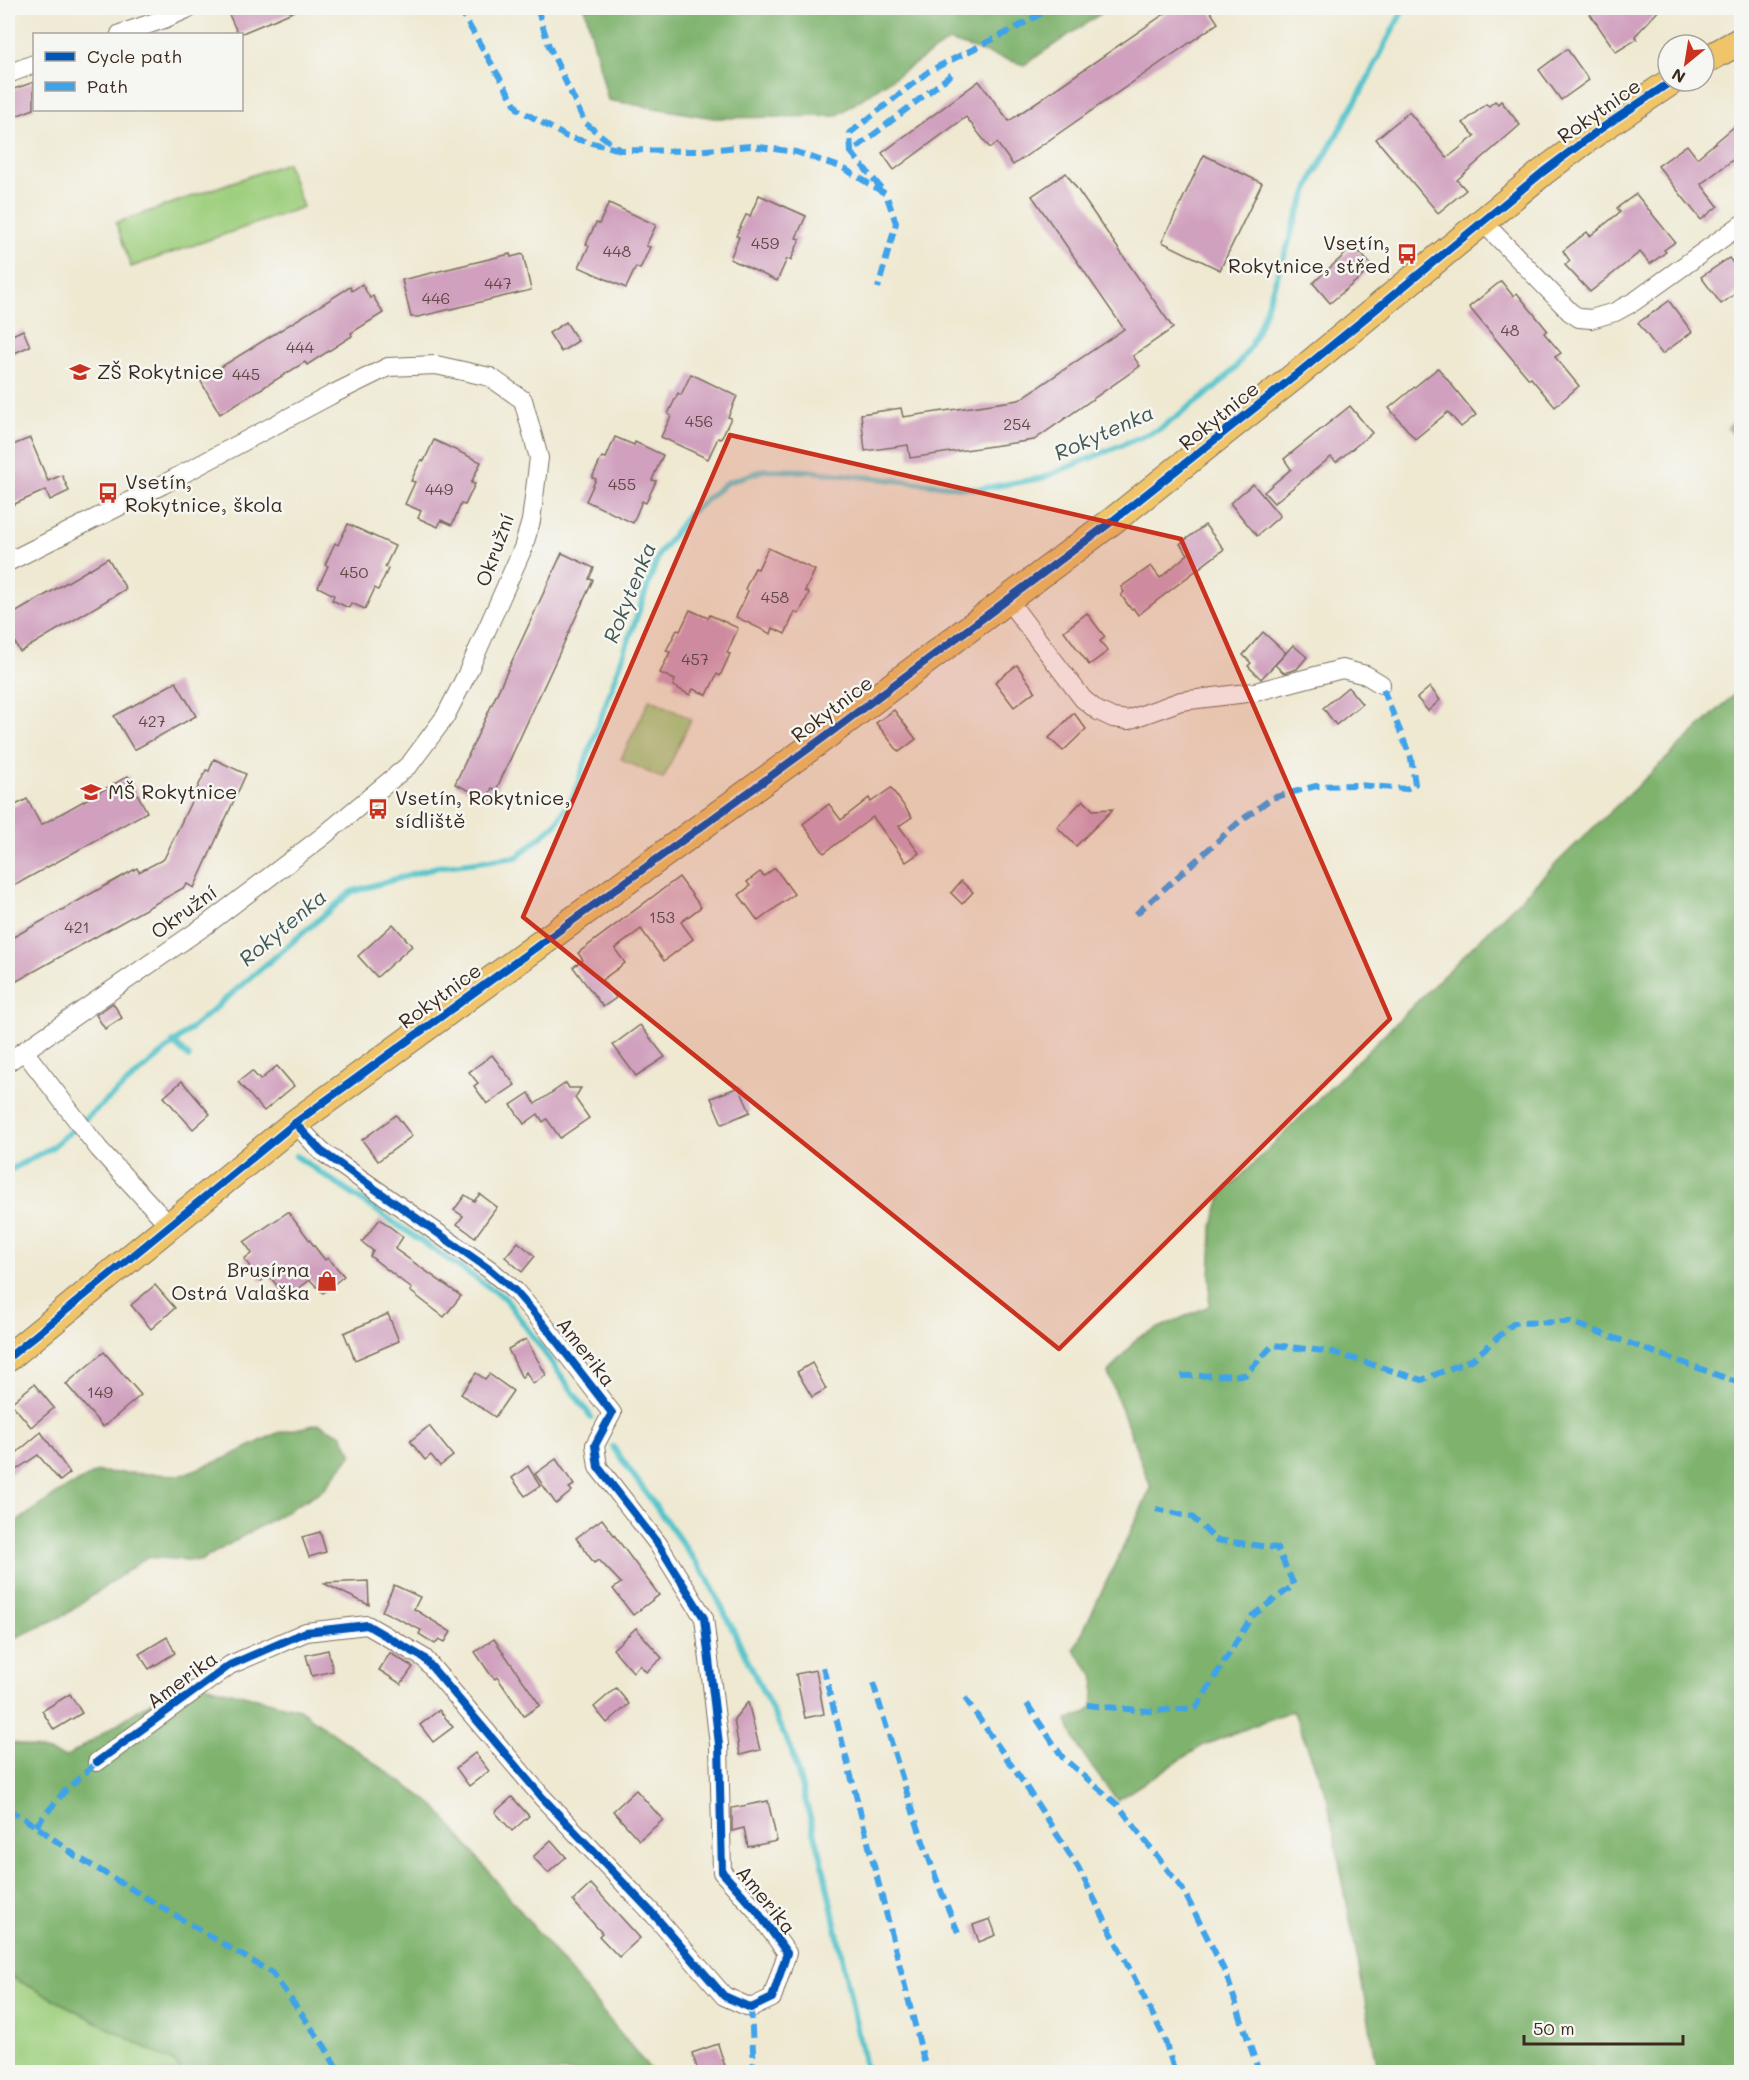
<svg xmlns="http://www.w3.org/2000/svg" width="1749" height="2080" viewBox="0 0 1749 2080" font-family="Mali,sans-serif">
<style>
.green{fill:#9ecf7e;stroke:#6c7c4e;stroke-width:1.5}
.forest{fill:#7eb26d;stroke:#5c6e46;stroke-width:1.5}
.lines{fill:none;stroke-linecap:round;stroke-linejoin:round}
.stream{stroke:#56c4cb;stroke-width:6}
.building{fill:#d0a0be}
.minor-casing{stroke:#7a6d5d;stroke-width:20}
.primary-casing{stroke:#7a6d5d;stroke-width:29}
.minor{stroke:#fff;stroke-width:18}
.primary{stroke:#f0c469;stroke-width:27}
.quiet{stroke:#3fa3ea;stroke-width:6;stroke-dasharray:12 6;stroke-linecap:butt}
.cycleway-casing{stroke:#f6f6f2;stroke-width:11}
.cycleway{stroke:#0057b8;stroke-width:8}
.marked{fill:#c8321e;fill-opacity:0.2;stroke:#c8321e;stroke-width:4.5;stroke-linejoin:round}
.labels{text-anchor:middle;stroke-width:5;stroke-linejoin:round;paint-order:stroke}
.number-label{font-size:16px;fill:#604846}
.street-label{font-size:20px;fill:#3b2a1e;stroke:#f6f6f2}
.poi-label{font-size:20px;fill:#3b2a1e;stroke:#f6f6f2;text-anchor:start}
.water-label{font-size:21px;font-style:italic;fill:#435852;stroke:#f6f6f2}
</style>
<rect width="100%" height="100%" fill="#f6f6f2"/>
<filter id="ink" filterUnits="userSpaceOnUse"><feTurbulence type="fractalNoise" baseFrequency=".0167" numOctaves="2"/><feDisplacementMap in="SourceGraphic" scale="12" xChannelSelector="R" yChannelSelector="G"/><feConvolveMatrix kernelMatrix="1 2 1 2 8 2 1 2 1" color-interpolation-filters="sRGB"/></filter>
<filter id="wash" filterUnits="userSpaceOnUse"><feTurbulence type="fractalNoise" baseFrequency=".008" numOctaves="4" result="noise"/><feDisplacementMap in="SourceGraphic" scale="24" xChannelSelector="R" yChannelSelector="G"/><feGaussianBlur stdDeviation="1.35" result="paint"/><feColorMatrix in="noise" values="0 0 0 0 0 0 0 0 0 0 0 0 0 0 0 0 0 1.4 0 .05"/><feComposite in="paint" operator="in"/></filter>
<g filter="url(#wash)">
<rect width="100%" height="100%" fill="#efe9d2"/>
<!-- green -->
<g class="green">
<polygon points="287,163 303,207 131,267 116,223"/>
<polygon points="1741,414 1741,443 1728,428"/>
<polygon points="650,699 691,719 663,779 621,759"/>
<polygon points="8,1975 175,2063 182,2072 8,2072"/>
</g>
<!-- forest -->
<g class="forest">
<polygon points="585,8 1109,8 1024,65 949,41 836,116 714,118 608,100"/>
<path d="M1741,688V2072H1358L1377,2064L1327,1797L1293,1710L1202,1746L1117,1800C1101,1779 1072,1744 1067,1719L1085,1714L1093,1706L1095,1677L1074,1650L1151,1488L1108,1373L1138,1337L1209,1306L1212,1229L1221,1196L1574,846Z"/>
<polygon points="319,1424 342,1435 352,1454 323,1490 200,1561 147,1557 65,1615 8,1641 8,1528 61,1491 97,1472 181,1475 226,1458 277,1433"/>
<polygon points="184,1680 299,1709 435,1806 652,2072 182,2072 175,2063 8,1975 8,1741 67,1757"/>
</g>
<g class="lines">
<!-- stream -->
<g class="stream">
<polyline points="173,1042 189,1057"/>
<polyline points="296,1156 505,1298 591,1417"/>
<polyline points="8,1171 51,1148 351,892 437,867 517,857 556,824 574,794 659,554 688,515 726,483 764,470 808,471 978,489 1042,478 1160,429 1216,387 1236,367 1250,347 1260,325 1288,245 1293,227 1314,175 1362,90 1404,8"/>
<polyline points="613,1447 708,1579 791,1749 821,1856 866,2072"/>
</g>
</g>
<g id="blocks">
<!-- building -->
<g class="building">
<polygon points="226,8 302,8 240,34 238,34"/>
<polygon points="1173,8 1208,8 1218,23 1013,165 997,143 990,148 966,117 894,170 882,153 979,81 1009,121"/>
<polygon points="1586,8 1661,8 1635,36 1637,39 1616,52"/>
<polygon points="1567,49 1589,80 1561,100 1539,70"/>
<polygon points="34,82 34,109 8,119 8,91"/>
<polygon points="1495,101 1498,104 1501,101 1520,125 1457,180 1466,190 1438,213 1376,139 1409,112 1447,158 1475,136 1463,123 1486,104 1489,106"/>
<polygon points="1742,120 1742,153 1701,184 1718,206 1701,220 1658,166 1687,145 1697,158"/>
<polygon points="1204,155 1262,183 1220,270 1162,242"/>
<polygon points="1066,173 1173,328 1133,356 1140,366 1034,440 910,458 908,445 865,451 861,414 901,408 903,417 1019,400 1124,329 1032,196"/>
<polygon points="1636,194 1675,242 1664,250 1666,252 1650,264 1640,252 1590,292 1565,265 1570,261 1563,251 1587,232 1590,236 1620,212 1617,208"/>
<polygon points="759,195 806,216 796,238 800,239 791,260 787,259 777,281 730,259 739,237 736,236 746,215 750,216"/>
<polygon points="609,203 656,225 646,246 650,247 640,269 636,267 626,288 579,267 589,246 586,244 596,223 599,224"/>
<polygon points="1354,246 1373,267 1330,303 1313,283"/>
<polygon points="510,254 511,257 523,254 531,290 418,317 411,317 402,280"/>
<polygon points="1729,258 1742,275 1742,289 1721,304 1701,277"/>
<polygon points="1501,281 1513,296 1517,293 1547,330 1544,333 1561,353 1555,357 1579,386 1555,407 1531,378 1529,379 1469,307"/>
<polygon points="362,284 370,298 373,296 383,313 351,333 352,336 307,365 305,362 220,414 200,380 350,287 352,291"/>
<polygon points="1669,301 1692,332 1662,354 1638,323"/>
<polygon points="566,322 578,341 561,352 549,333"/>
<polygon points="23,330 30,346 8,356 8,337"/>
<polygon points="1438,368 1476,415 1461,427 1448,412 1415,439 1389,408"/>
<polygon points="691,374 737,396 728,417 731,418 721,439 718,438 708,459 661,437 671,416 668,414 678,393 681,395"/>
<polygon points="1350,406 1372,433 1336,462 1331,457 1274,503 1264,492 1291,469 1284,459"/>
<polygon points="615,437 634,445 635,442 663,455 652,480 656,481 646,503 642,501 633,523 586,501 596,479 592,478 602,457 606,458"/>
<polygon points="30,438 48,481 62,475 69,491 50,500 46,490 8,507 8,447"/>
<polygon points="434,440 481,462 471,483 475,484 465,505 461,504 452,525 441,520 438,527 418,518 421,511 405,504 415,482 411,481 421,460 424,461"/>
<polygon points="1253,484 1280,516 1257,536 1230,503"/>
<polygon points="348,524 395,546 385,567 388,569 378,590 375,588 365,609 351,603 349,608 332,600 334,595 318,587 328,566 325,565 335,543 338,545"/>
<polygon points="1205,525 1224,549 1138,615 1133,608 1131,609 1121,595 1124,592 1121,587 1151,566 1160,578 1188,554 1180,544"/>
<polygon points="768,548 815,570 805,591 809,593 799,614 795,612 785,634 773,628 771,634 736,617 748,591 745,589 755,568 758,569"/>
<polygon points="562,553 594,568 589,579 593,580 496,790 492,788 487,799 455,784"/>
<polygon points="108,558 126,589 20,652 8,630 8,617"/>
<polygon points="690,610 708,618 710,615 738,628 727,653 730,654 720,676 717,674 707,695 693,689 690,695 673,686 675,680 660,673 670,652 666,651 677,630 680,631"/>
<polygon points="1087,613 1105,637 1100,641 1108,651 1089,665 1064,631"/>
<polygon points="1263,632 1286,653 1261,679 1248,666 1251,663 1243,655"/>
<polygon points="1293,645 1307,657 1297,669 1284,673 1275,665"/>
<polygon points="1017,665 1035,691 1014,707 995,682"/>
<polygon points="176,682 196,716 134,750 114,716"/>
<polygon points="1348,687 1362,704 1336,725 1323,708"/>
<polygon points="1430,687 1440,700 1428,711 1417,698"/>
<polygon points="894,710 916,739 899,752 876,723"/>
<polygon points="1074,713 1086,729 1063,751 1049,738"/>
<polygon points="214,759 246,774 194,888 187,884 185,887 8,986 8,940 137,868 139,872 164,859 206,770 209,771"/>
<polygon points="128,776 147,812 8,889 8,809 27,799 41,825"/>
<polygon points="891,788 912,817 899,826 919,853 906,862 873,817 824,853 803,824 829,804 841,820 869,798 871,802"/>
<polygon points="1083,800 1093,810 1113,809 1076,846 1057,827"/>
<polygon points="775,868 794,894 758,921 739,895 750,886 747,882 760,872 764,876"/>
<polygon points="679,877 701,907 681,922 693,939 664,961 641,929 615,949 625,963 602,980 616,998 603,1007 573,967 583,960 578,953"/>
<polygon points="961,881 973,892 962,904 951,893"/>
<polygon points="393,924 412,946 377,977 358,956"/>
<polygon points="113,1003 122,1018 105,1029 96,1015"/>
<polygon points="640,1025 665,1057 636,1076 613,1045"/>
<polygon points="492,1055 515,1085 487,1104 474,1086 478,1083 469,1072"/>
<polygon points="277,1066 294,1086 264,1111 238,1082 252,1071 260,1080"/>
<polygon points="182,1081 210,1114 193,1129 164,1097"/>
<polygon points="566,1083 569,1088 581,1088 575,1098 589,1118 560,1138 547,1119 543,1122 538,1114 524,1124 511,1105 529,1093 535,1104"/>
<polygon points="739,1087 750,1112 722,1124 711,1098"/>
<polygon points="396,1115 412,1136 378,1161 362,1140"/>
<polygon points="480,1194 497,1207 475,1237 457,1224 463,1216 454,1210 465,1195 474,1201"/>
<polygon points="288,1212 325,1260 328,1258 344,1276 323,1293 310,1280 286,1298 269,1275 261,1281 244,1259 252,1253 244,1242"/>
<polygon points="380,1219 403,1237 395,1249 461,1296 444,1317 410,1291 412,1289 370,1256 373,1251 362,1242"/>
<polygon points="518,1242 535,1256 522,1272 505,1257"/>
<polygon points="155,1285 175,1308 151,1329 131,1305"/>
<polygon points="388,1314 399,1341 355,1360 344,1333"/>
<polygon points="526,1339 546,1375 533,1384 526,1372 522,1378 508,1349"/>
<polygon points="104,1352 141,1395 103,1427 66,1384"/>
<polygon points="812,1363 826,1389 812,1397 797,1372"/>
<polygon points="476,1373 485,1379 489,1374 513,1391 495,1417 461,1394"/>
<polygon points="34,1384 54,1408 31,1427 11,1403"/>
<polygon points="429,1426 453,1456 440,1466 431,1455 425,1460 410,1441"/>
<polygon points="41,1432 70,1473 60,1481 38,1455 8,1475 8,1460"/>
<polygon points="556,1459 574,1485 569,1488 572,1491 556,1504 535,1474"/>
<polygon points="528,1466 540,1486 525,1496 512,1478"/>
<polygon points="602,1519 659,1595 633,1615 613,1589 621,1583 599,1560 594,1563 576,1538"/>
<polygon points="320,1532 326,1552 309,1557 302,1537"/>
<polygon points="368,1581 369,1605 323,1583"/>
<polygon points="394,1585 420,1597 414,1609 451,1632 445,1642 439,1639 435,1644 419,1634 421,1630 382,1611"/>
<polygon points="636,1628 662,1658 646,1672 640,1665 633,1672 613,1649"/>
<polygon points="167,1637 175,1653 149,1669 139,1654"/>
<polygon points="494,1639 540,1705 524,1716 497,1677 495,1679 490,1674 475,1652"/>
<polygon points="328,1650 333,1671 312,1676 306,1655"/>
<polygon points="390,1653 413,1667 401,1684 379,1670"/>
<polygon points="816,1670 824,1714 805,1718 796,1674"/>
<polygon points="616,1688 629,1704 607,1723 594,1707"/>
<polygon points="70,1694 82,1713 54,1730 42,1711"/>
<polygon points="748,1702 760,1750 740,1755 734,1719"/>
<polygon points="439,1710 453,1727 433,1742 420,1725"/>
<polygon points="475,1753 489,1771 469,1786 456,1768"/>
<polygon points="636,1790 663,1820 639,1840 613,1811"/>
<polygon points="512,1797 529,1816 512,1831 495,1812"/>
<polygon points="768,1801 777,1841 748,1847 744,1828 732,1831 732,1808"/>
<polygon points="551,1840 566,1857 548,1873 533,1857"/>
<polygon points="591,1884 640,1938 619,1957 599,1936 602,1933 573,1901"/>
<polygon points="990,1919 996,1935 979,1942 973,1925"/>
<polygon points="718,2044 727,2073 699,2073 692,2053"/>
</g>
</g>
</g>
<g filter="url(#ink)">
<use href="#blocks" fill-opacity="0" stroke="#7a6d5d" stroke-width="1.5"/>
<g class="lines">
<!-- minor casing -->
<g class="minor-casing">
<g id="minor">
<polyline points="120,34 164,19 189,8"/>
<polyline points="8,74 34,64"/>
<polyline points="1482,221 1570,312 1579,318 1591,319 1615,312 1635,301 1742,224"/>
<polyline points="8,562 162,485 331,395 388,367 436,365 490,377 523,400 539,458 531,521 523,548 467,674 445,717 410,764 322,837 206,925 8,1062"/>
<polyline points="1007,599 1083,699 1098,711 1113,718 1128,720 1181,701 1255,692 1342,669 1366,675 1381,684"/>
<polyline points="24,1051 99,1149 169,1225"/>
<polyline points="97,1762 230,1665 306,1632 367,1625 424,1658 542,1797 655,1916 724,1996 751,2008 772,1998 787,1953 757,1911 722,1872 719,1744 704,1618 658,1544 598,1467 595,1445 612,1413 541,1321 515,1291 489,1269 321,1151 295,1123"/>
</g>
</g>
<!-- primary casing -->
<g class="primary-casing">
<g id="primary">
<polyline points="1704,61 1742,40"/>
<polyline points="8,1358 295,1123 823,738 1115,519 1296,375 1543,172 1599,130 1672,81"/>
</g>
</g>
<!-- minor -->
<use href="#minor" class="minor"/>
<!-- primary -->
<use href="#primary" class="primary"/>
<!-- quiet -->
<g class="quiet">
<polyline points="459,8 518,109 567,137 617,149"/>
<polyline points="537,8 549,46 585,123 620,150 694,151 751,146 796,152 843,168 886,194 896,223 878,288"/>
<polyline points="851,152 850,133 929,71 1012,30 1051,8"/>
<polyline points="881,188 851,152 956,71"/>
<polyline points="1136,914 1239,822 1272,798 1316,786 1357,785 1406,789 1415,784 1411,758 1381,684"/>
<polyline points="1181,1376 1245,1375 1273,1345 1332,1352 1422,1380 1473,1359 1514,1323 1571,1322 1742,1384"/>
<polyline points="823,1667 927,2072"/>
<path d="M873,1683C899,1767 923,1852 958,1932"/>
<polyline points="965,1698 1023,1782 1078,1867 1163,2035 1175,2072"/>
<polyline points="1027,1704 1063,1758 1118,1805 1183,1890 1226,1974 1259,2072"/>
<polyline points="1087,1705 1148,1711 1196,1708 1252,1616 1294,1585 1277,1548 1216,1540 1192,1517 1156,1509"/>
<polyline points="8,1809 36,1826 76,1856 272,1973 325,2047 339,2072"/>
<polyline points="36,1826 63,1793 97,1762"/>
<polyline points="751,2008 754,2072"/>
</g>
<!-- cycleway casing -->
<g class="cycleway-casing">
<g id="cycleway">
<polyline points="8,1358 295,1123 823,738 1115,519 1296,375 1543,172 1599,130 1672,81"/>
<polyline points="97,1762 230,1665 306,1632 367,1625 424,1658 542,1797 655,1916 724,1996 751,2008 772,1998 787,1953 757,1911 722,1872 719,1744 704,1618 658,1544 598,1467 595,1445 612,1413 541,1321 515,1291 489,1269 321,1151 295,1123"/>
</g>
</g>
<!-- cycleway -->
<use href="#cycleway" class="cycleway"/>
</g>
</g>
<!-- marked area -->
<path class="marked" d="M730,435L1181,539L1390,1019L1059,1349L523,917Z"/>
<!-- icons -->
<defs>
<g id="bus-bare" transform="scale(1.62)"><path d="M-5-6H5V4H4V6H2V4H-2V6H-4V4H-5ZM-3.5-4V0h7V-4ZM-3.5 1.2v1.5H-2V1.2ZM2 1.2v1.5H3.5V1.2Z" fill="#c8321e" stroke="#f6f6f2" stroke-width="2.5" paint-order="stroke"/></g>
<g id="school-bare" transform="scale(1.62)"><path d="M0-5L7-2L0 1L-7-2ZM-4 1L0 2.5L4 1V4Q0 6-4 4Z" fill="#c8321e" stroke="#f6f6f2" stroke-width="2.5" paint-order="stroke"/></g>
<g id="shop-bare" transform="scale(1.62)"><path d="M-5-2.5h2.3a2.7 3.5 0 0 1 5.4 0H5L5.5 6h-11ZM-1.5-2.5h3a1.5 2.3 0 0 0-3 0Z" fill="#c8321e" stroke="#f6f6f2" stroke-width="2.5" paint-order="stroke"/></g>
</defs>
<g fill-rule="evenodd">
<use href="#bus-bare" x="1407" y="254"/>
<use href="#school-bare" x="80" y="372"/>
<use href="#bus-bare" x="108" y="493"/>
<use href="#school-bare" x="91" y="792"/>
<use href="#bus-bare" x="378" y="809"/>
<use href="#shop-bare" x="327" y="1281"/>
</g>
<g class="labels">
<!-- number labels -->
<g class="number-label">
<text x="765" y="249">459</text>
<text x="617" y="257">448</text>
<text x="498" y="289">447</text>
<text x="436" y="304">446</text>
<text x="1510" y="336">48</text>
<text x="300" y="353">444</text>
<text x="246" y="380">445</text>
<text x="699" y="427">456</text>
<text x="1017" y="430">254</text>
<text x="622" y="490">455</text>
<text x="439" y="495">449</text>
<text x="354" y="578">450</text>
<text x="775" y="603">458</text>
<text x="695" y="665">457</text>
<text x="152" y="727">427</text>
<text x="662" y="923">153</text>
<text x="77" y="933">421</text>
<text x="100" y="1398">149</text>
</g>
<!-- street labels -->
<g class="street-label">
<text transform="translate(1599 111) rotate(-35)" y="7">Rokytnice</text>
<text transform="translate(1219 416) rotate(-39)" y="7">Rokytnice</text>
<text transform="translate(495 550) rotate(-70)" y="7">Okružní</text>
<text transform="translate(832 709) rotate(-37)" y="7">Rokytnice</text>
<text transform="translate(184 912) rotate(-36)" y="7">Okružní</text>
<text transform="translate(440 996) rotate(-36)" y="7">Rokytnice</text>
<text transform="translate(586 1352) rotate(52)" y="7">Amerika</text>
<text transform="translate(182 1680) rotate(-36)" y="7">Amerika</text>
<text transform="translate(766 1900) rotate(51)" y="7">Amerika</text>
</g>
<!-- poi labels -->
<g class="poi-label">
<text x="1390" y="250" text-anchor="end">Vsetín,<tspan x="1390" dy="23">Rokytnice, střed</tspan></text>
<text x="97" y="379">ZŠ Rokytnice</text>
<text x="125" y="489">Vsetín,<tspan x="125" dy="23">Rokytnice, škola</tspan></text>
<text x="108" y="799">MŠ Rokytnice</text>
<text x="395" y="805">Vsetín, Rokytnice,<tspan x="395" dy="23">sídliště</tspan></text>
<text x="310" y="1277" text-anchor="end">Brusírna<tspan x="310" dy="23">Ostrá Valaška</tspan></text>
</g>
<!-- water labels -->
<g class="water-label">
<text transform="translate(1104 433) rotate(-24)" y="7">Rokytenka</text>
<text transform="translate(630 593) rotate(-68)" y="7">Rokytenka</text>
<text transform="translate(283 928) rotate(-40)" y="7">Rokytenka</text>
</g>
</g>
<!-- margin -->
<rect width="1749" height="2080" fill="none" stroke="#f6f6f2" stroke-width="30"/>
<!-- legend -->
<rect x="33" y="33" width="210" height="78" fill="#f6f6f2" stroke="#aba49d" stroke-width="1.5"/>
<rect x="45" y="52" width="30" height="9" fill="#0057b8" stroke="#aba49d" stroke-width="1.5"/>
<text x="87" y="63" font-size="18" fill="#3b2a1e">Cycle path</text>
<rect x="45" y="82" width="30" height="9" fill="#3fa3ea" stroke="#aba49d" stroke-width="1.5"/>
<text x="87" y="93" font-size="18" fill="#3b2a1e">Path</text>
<!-- north arrow -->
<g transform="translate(1686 63) rotate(210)"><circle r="28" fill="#f6f6f2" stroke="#aba49d" stroke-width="1.5"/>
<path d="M0-4.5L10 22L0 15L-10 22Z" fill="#c8321e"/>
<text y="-9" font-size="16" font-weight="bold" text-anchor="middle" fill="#3b2a1e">N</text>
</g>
<!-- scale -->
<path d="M1524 2035v9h159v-9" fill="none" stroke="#3b2a1e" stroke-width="3"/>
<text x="1533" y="2035" font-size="18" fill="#3b2a1e" stroke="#f6f6f2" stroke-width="4.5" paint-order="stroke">50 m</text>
</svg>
